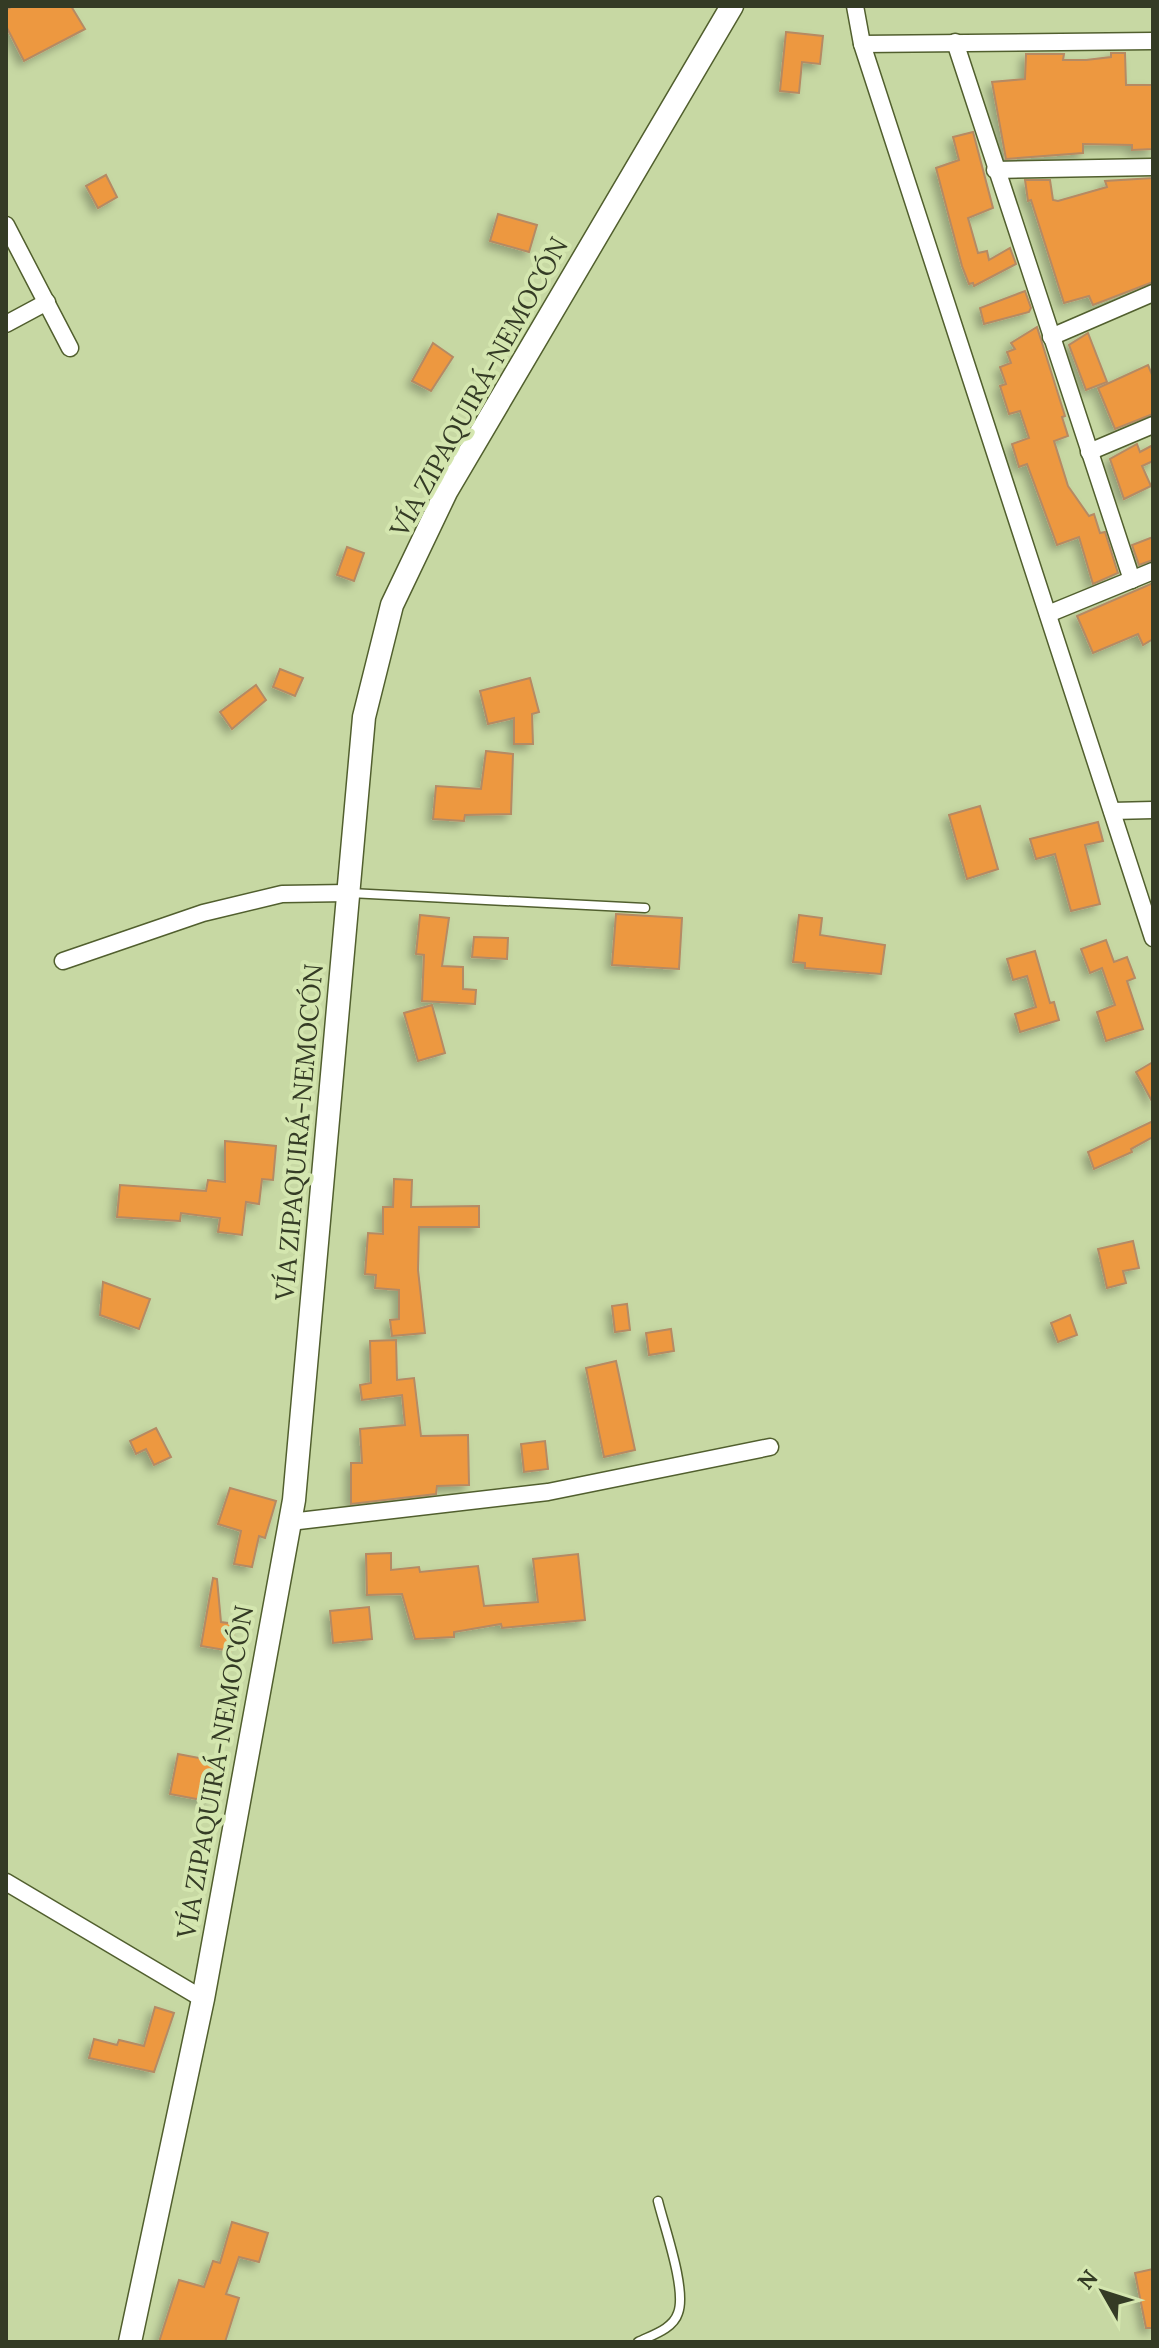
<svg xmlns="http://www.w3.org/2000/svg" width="1159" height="2348" viewBox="0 0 1159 2348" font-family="Lora,serif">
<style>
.building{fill:#ed9841;stroke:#b58a64;stroke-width:2;filter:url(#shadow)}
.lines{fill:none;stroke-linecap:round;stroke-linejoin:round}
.lane-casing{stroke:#515f2e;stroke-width:11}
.street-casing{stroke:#515f2e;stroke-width:19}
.secondary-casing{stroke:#515f2e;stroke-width:25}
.lane{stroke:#fff;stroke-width:8}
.street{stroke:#fff;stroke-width:16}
.secondary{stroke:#fff;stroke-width:22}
.labels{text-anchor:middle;stroke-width:8;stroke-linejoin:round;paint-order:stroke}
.street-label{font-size:26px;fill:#343b25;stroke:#d4e6af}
</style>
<defs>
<filter id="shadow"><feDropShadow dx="-5" dy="5" stdDeviation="4" flood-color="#0004"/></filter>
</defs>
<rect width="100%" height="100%" fill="#c7d8a3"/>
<!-- building -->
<g class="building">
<polygon points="13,6 71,6 85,29 24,61 6,26 6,10"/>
<polygon points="786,32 823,36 820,64 802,62 799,93 780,91"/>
<polygon points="1111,53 1125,53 1126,85 1153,85 1153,149 1132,150 1132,145 1083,144 1083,153 1006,159 992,82 1025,79 1026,54 1064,54 1063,60 1086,60 1111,57"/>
<polygon points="973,132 993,208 968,218 978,253 987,251 989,260 1010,248 1016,264 974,286 973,283 969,284 962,266 936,168 959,160 953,137"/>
<polygon points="106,175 117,197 98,208 86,186"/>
<polygon points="1153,178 1153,282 1093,305 1089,296 1064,303 1031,200 1028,201 1025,180 1050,180 1053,200 1058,201 1107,187 1105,181"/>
<polygon points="498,214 537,225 529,252 490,241"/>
<polygon points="1025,291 1031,308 1029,312 984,324 980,308"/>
<polygon points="1037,327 1065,416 1062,417 1068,436 1054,441 1068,486 1089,516 1094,514 1100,533 1105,532 1118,573 1093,584 1079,537 1057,545 1027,464 1019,467 1012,444 1029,438 1020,411 1009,414 1000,386 1006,384 1000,367 1011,363 1007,352 1015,349 1011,343"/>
<polygon points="1088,333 1107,382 1086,390 1069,345"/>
<polygon points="433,343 453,357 431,391 412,381"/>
<polygon points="1148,365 1153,377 1153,414 1115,429 1098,388"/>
<polygon points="1137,444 1140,452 1153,445 1153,461 1142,466 1151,486 1124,499 1110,459"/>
<polygon points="1153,537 1153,560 1139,565 1132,545"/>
<polygon points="347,547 364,553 354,581 337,575"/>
<polygon points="1153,583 1153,639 1143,645 1138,634 1093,653 1077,616"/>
<polygon points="280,669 303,678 295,696 273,687"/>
<polygon points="530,678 539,712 532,714 533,744 514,744 514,718 488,724 480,691"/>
<polygon points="256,685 266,700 232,729 220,712"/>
<polygon points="486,751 513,754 511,814 465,815 464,821 433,819 436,786 481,789"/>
<polygon points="980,806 998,869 967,879 949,815"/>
<polygon points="1098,822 1103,841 1085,845 1100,904 1071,911 1055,854 1036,859 1030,839"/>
<polygon points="616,914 682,918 679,969 612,965"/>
<polygon points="420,915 449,918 442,966 463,967 463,989 476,990 475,1004 422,1001 424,955 416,954"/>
<polygon points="799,915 822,918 820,935 885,945 881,974 805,968 805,963 793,962"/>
<polygon points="474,937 508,938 507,959 472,957"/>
<polygon points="1106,940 1114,962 1127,957 1135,978 1127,981 1143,1029 1106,1041 1097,1012 1115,1005 1102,968 1090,973 1081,949"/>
<polygon points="1035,951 1050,1003 1054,1002 1059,1020 1020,1032 1015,1014 1036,1007 1027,976 1013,980 1007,959"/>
<polygon points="432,1005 445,1053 418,1061 404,1013"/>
<polygon points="1153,1062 1153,1103 1136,1072"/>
<polygon points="1153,1121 1153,1137 1131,1149 1132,1152 1094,1169 1088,1152"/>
<polygon points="225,1141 276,1146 273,1180 262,1179 259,1204 246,1202 242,1235 218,1232 220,1218 181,1213 180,1221 117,1217 120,1185 206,1191 208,1180 225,1182"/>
<polygon points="394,1179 412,1180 411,1207 479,1206 479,1227 419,1227 418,1270 425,1333 392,1336 390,1320 399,1319 399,1290 375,1288 376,1275 365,1274 368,1233 383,1234 383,1207 393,1207"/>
<polygon points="1133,1241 1139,1268 1123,1271 1126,1283 1107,1288 1098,1249"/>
<polygon points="103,1282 150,1299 139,1329 100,1315"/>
<polygon points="627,1304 630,1330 615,1332 612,1306"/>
<polygon points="1070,1315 1077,1335 1058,1342 1051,1323"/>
<polygon points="671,1329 674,1351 649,1355 646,1333"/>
<polygon points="396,1340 397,1380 414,1378 421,1436 468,1435 469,1485 437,1486 436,1494 351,1504 351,1463 362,1463 360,1429 405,1425 402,1395 362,1400 360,1385 371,1383 370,1341"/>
<polygon points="616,1361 635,1450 604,1457 586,1368"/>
<polygon points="156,1428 171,1457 154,1465 146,1449 136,1454 130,1441"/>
<polygon points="545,1441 548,1469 524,1472 521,1444"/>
<polygon points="230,1488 276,1501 265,1538 259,1536 252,1567 234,1564 241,1531 218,1524"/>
<polygon points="391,1553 391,1570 419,1567 420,1572 478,1566 484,1606 538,1602 533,1559 578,1554 585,1620 502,1628 501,1624 454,1632 454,1637 415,1639 402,1594 367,1595 366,1554"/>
<polygon points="213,1578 217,1579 221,1622 236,1624 231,1651 201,1646"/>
<polygon points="369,1607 372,1639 333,1643 330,1611"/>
<polygon points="178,1754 215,1761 207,1801 170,1794"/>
<polygon points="155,2007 174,2013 154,2072 89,2058 94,2039 117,2045 119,2040 144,2046"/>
<polygon points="232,2222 268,2233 259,2262 239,2257 226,2294 239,2298 225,2342 159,2342 179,2280 204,2287 213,2261 220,2263"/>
<polygon points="1153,2269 1153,2328 1146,2328 1135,2273"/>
</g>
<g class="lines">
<!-- lane casing -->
<g class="lane-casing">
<g id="lane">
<polyline points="350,893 645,908"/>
<path d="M638,2342C652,2335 673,2329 678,2313C687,2290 664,2226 658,2201"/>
</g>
</g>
<!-- street casing -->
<g class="street-casing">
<g id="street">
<polyline points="855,6 862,44 1153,938"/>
<polyline points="955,42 1132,580"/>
<polyline points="862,44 1153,41"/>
<polyline points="995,170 1153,167"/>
<polyline points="6,225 70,348"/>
<polyline points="6,324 47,302"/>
<polyline points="1051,337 1153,293"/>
<polyline points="1089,452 1153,425"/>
<polyline points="1048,614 1153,571"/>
<polyline points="1112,811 1153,810"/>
<polyline points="63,961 203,913 282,894 348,893"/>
<polyline points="290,1522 548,1492 770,1447"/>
<polyline points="6,1882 203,1999"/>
</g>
</g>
<!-- secondary casing -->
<g class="secondary-casing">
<polyline id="secondary" points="130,2342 203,1999 294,1500 364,717 392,605 446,492 732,6"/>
</g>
<!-- lane -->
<use href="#lane" class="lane"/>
<!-- street -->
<use href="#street" class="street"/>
<!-- secondary -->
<use href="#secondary" class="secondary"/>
</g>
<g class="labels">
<!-- street labels -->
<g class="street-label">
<text transform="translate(479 387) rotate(-61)" y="9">VÍA ZIPAQUIRÁ-NEMOCÓN</text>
<text transform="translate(299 1132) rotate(-85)" y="9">VÍA ZIPAQUIRÁ-NEMOCÓN</text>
<text transform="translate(215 1772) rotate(-80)" y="9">VÍA ZIPAQUIRÁ-NEMOCÓN</text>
</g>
</g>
<!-- border -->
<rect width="1159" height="2348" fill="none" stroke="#343b25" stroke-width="16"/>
<!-- north arrow -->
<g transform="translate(1103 2292) rotate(309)" stroke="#d4e6af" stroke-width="6" paint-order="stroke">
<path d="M0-6L14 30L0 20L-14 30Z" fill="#343b25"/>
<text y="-12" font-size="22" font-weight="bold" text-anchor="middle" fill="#343b25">N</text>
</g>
</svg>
